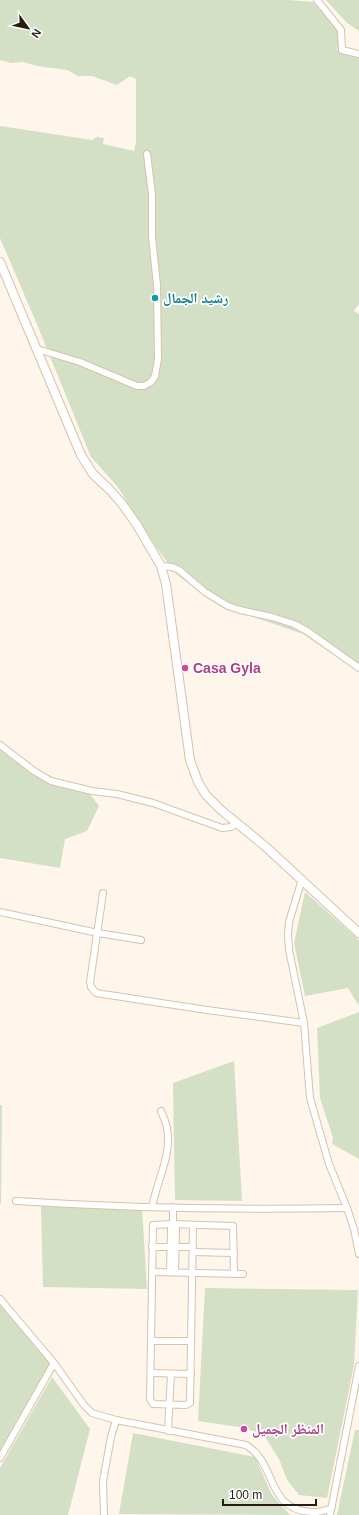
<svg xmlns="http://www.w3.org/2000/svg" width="359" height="1515" viewBox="0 0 359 1515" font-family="Arial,'Noto Naskh Arabic',sans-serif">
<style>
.green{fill:#d4e0c6}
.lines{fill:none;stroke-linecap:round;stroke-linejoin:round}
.minor-casing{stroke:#d8c2aa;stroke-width:8}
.tertiary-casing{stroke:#d8c2aa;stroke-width:10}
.minor{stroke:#fff;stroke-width:6}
.tertiary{stroke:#fff;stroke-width:8}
.culture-dot{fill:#0f9aa8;stroke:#fff;stroke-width:1.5}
.hotel-dot{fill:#d1479c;stroke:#fff;stroke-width:1.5}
.labels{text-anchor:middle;stroke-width:3.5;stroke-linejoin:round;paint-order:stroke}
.culture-label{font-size:14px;font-weight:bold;fill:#0d838f;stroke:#fff;text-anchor:start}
.hotel-label{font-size:14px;font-weight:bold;fill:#b23c85;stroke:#fff;text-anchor:start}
</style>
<rect width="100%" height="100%" fill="#fef5eb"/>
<!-- green -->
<g class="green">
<polygon points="0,0 289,0 313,2 341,34 337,50 359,53 359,304 354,311 359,314 359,672 303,634 236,611 207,597 176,574 156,547 117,486 91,457 36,322 0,238 0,126 92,140 96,137 104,138 103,144 134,151 136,143 136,79 130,76 117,85 92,76 78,76 67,70 37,66 23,62 11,63 0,60"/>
<polygon points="326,0 359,0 359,31 347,23"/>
<polygon points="0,747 44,781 89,793 99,806 87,831 65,839 60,868 0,858"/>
<polygon points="305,892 359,940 359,1006 348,988 305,996 294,943"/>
<polygon points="359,1012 359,1159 332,1144 333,1138 320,1098 317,1028"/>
<polygon points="234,1061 242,1201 175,1200 173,1083"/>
<polygon points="0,1105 2,1105 1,1204 0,1204"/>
<polygon points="41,1206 142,1208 147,1289 43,1287"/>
<polygon points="205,1288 358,1290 354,1365 327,1498 299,1495 287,1480 279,1459 265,1437 246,1428 198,1421"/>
<polygon points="0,1305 52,1364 0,1454"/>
<polygon points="52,1377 90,1429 68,1515 0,1515 0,1468"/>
<polygon points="355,1430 359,1430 359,1515 337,1515"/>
<polygon points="133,1433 255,1457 272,1495 290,1515 119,1514"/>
</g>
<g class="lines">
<!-- minor casing -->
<g class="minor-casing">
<g id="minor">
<polyline points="317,0 341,30 342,50 359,54"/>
<polyline points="37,349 80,362 137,386 144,386 151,382 155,376 158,359 157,285 152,237 152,194 147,154"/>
<polyline points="161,566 172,567 179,570 205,592 228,606 240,610 272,617 294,624 307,631 359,668"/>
<polyline points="0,745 34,771 51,781 92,791 117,794 153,803 222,828 231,827 237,823"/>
<polyline points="302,879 289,922 288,935 289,950 304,1023 310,1098 329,1164 347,1208 354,1229 359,1254"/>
<polyline points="103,893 90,982 91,987 96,993 207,1010 304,1023"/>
<polyline points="0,912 98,933 141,940"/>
<path d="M16,1201C126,1208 237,1210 347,1208"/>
<path d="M152,1207C157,1180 172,1156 167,1128C166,1122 163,1116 161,1111"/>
<polyline points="173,1207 173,1224 176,1229 175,1272"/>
<polyline points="193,1225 190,1403 186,1405 153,1404 150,1399 153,1225 173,1224 232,1226 233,1226 234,1274"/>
<polyline points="152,1247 193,1247"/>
<polyline points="193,1252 234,1253"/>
<polyline points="152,1272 243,1274"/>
<polyline points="170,1272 171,1229 173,1224"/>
<path d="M0,1299L54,1363L84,1405L92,1413L116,1420L246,1445C278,1464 265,1510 312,1512C318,1513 325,1510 331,1509"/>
<polyline points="151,1341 191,1341"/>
<polyline points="151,1373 191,1374"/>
<polyline points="168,1431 171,1374"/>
<polyline points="0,1458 54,1363"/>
<polyline points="104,1515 103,1481 111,1437 116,1420"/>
<polyline points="330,1515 359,1366"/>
</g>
</g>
<!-- tertiary casing -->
<g class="tertiary-casing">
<polyline id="tertiary" points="0,262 81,455 93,474 110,490 123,505 137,525 161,566 166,584 190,760 198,782 206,795 221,810 266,847 359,933"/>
</g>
<!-- minor -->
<use href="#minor" class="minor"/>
<!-- tertiary -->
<use href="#tertiary" class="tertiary"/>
</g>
<!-- markers -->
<circle class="culture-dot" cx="155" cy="298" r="4"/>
<g class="hotel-dot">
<circle cx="185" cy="668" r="4"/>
<circle cx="244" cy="1429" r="4"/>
</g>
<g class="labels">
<!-- culture labels -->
<g class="culture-label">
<text x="163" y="303">رشيد الجمال</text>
</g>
<!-- hotel labels -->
<g class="hotel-label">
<text x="193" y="673">Casa Gyla</text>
<text x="252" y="1434">المنظر الجميل</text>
</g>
</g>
<!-- north arrow -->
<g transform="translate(28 28) rotate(123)" stroke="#ffffff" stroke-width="3" paint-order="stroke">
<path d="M0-3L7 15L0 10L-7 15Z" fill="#261d15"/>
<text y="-6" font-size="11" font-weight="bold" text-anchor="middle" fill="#261d15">N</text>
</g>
<!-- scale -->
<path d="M223 1499v6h93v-6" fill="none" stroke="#261d15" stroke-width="2"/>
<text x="229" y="1499" font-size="12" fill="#261d15" stroke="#ffffff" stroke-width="3" paint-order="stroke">100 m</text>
</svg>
